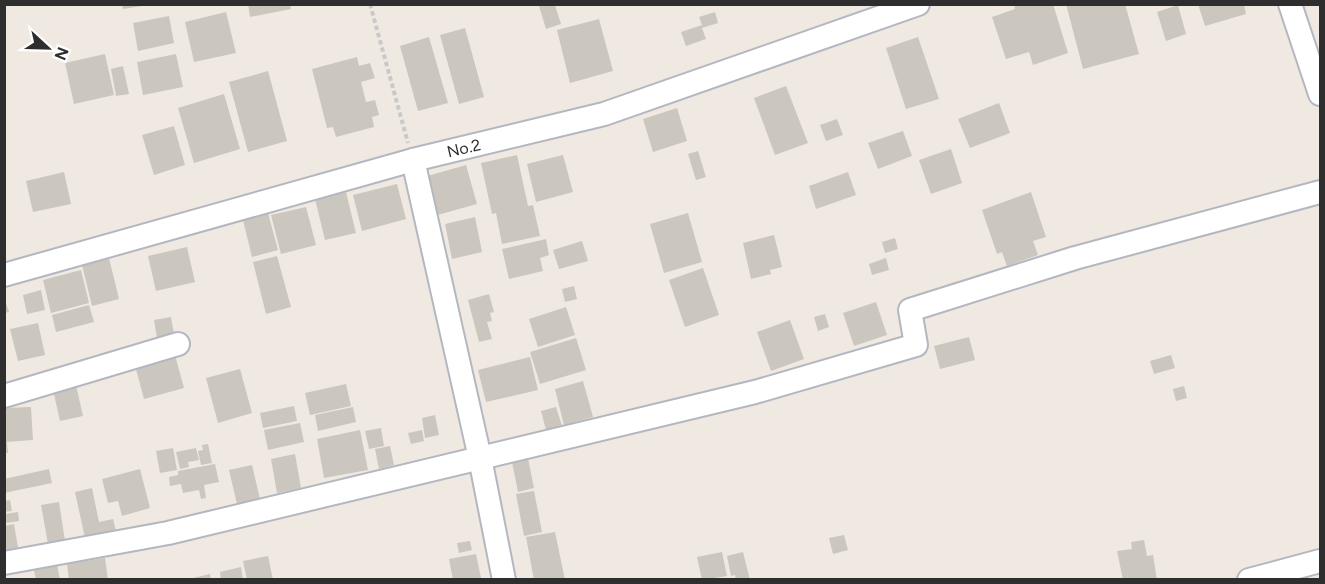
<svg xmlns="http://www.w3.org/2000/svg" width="1325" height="584" viewBox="0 0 1325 584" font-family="Figtree,sans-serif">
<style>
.building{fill:#cbc7bf}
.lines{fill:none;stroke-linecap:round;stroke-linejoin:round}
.minor-casing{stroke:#b4b7c1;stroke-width:26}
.path{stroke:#c9c9c9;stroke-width:4;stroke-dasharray:4.5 3;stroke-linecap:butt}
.minor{stroke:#fff;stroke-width:22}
.labels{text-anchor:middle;stroke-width:6;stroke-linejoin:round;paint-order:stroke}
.street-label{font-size:16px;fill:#2e2e2e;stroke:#fff}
</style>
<rect width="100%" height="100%" fill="#efe9e1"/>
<!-- building -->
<g class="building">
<polygon points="122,4 142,4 142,6 123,9"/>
<polygon points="248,4 290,4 291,9 250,17"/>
<polygon points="1014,4 1053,4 1068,53 1033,65 1029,52 1006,59 992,17 1015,9"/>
<polygon points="1066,4 1125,4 1139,54 1083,69"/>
<polygon points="1198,4 1244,4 1246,14 1205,26"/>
<polygon points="544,5 555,5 561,24 546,29 539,6"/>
<polygon points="1178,5 1186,34 1166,41 1157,12"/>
<polygon points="226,12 236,53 194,62 185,22"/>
<polygon points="715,12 718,23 702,28 706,39 686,46 681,32 702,25 699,17"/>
<polygon points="169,16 174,43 138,51 133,23"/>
<polygon points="599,19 613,71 570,83 557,30"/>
<polygon points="465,28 484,97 459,104 440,35"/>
<polygon points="429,37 448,103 418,111 400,46"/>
<polygon points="918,37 939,99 906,109 886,48"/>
<polygon points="105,54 114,95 74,104 65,63"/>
<polygon points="176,54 183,87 143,95 137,62"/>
<polygon points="357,57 359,66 370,63 375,78 361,82 366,102 375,100 379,115 372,117 374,127 336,137 333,127 327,128 312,69"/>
<polygon points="123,66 129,94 116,96 111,69"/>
<polygon points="268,71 287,141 248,152 229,82"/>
<polygon points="786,86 808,143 775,155 754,98"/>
<polygon points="224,94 240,149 194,163 178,108"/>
<polygon points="999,103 1010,133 970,148 958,119"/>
<polygon points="677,108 687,141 653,152 643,119"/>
<polygon points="837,119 843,135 826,141 820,125"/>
<polygon points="174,126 185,165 154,175 142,135"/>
<polygon points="903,131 912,156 878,169 868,143"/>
<polygon points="951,149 962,183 931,194 919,160"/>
<polygon points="698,151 706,177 696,180 688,154"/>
<polygon points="517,155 528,206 533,205 540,236 502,244 496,213 492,214 481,163"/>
<polygon points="563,155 573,192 536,202 527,164"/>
<polygon points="466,165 477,204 434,216 424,177"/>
<polygon points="64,172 71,204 33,212 26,181"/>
<polygon points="848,172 856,195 816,209 809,186"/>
<polygon points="397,184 406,219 362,231 353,195"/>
<polygon points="346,192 356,233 325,240 315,199"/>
<polygon points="1031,192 1046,237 1033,241 1038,255 1007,266 1002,252 997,254 982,210"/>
<polygon points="306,207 316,245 281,254 271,215"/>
<polygon points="268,213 278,250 252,257 243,220"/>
<polygon points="688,213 702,262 664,273 650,224"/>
<polygon points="475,217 482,252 452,259 445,224"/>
<polygon points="774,235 782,267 770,270 771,274 751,279 743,243"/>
<polygon points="895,238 898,249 885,253 882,242"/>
<polygon points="546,239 549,255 540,258 543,271 509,279 502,249"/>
<polygon points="582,241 588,261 559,269 553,250"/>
<polygon points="187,247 195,282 156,291 148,256"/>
<polygon points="277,256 291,307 266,314 253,262"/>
<polygon points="109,258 119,299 92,306 82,265"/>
<polygon points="886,258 889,270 872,275 869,264"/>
<polygon points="703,268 719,315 685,327 669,280"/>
<polygon points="81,270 89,303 51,313 43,280"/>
<polygon points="574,286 577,299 565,302 562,289"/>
<polygon points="41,290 45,310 27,314 23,295"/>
<polygon points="489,294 494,312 490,313 492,321 487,322 492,339 479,342 468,300"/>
<polygon points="4,297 9,312 4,313"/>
<polygon points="876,302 887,335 854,346 843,313"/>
<polygon points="89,305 94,322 56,332 52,315"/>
<polygon points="566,307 575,335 538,347 529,319"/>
<polygon points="825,314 829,327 818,331 814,317"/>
<polygon points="171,317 174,334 157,338 154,320"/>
<polygon points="790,320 804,359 771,371 757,332"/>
<polygon points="38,323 45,355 18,361 10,329"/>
<polygon points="969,337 975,360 940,369 934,346"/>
<polygon points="576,338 586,370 540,384 530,352"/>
<polygon points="173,348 184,388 144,399 133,358"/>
<polygon points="1171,355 1175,368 1154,374 1150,361"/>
<polygon points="530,357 538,390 486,402 478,370"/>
<polygon points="240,369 252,413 218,423 206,378"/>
<polygon points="583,381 593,417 564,425 555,389"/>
<polygon points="346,384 351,406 310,415 305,393"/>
<polygon points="76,385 83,416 60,421 53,390"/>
<polygon points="1184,386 1187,398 1176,401 1173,389"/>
<polygon points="294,406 297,421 263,428 260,413"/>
<polygon points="31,407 33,440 7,442 8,453 4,453 4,408"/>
<polygon points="353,407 356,422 318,431 315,415"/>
<polygon points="556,407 562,426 546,430 541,411"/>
<polygon points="435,415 439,435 425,438 422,418"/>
<polygon points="300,423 304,442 268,450 264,430"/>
<polygon points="381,428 384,446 369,449 365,431"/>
<polygon points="360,430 368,470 324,478 317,439"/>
<polygon points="422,430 424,441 411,444 408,433"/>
<polygon points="208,444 212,463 201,465 198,451 203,450 202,445"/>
<polygon points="390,446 394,465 379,469 375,449"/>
<polygon points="173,448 177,470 160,473 156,451"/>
<polygon points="196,448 199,460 188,462 189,467 180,469 176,452"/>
<polygon points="527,453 534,488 518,492 511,457"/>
<polygon points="295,454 301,488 277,493 271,459"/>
<polygon points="215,464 219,482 204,485 206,498 201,499 199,490 183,493 181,484 170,486 169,477 178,475 178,471"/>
<polygon points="252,465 260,499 237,504 229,470"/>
<polygon points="49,469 52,483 4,493 4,479"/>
<polygon points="140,469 150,508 122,516 118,501 108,503 102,479"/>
<polygon points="92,488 99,522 113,519 116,531 85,538 75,492"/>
<polygon points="534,491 542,532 524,536 516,494"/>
<polygon points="10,500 12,511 4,512 4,501"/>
<polygon points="59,502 65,541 48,544 41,505"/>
<polygon points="18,512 19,521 6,523 5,514"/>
<polygon points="14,524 19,553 4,556 4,526"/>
<polygon points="555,532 565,580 534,580 526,537"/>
<polygon points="844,535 848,550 833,554 829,538"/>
<polygon points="1144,540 1147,556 1153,555 1157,580 1123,580 1117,551 1132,549 1131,542"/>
<polygon points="470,541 472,550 459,553 457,543"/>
<polygon points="722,552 727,576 702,580 697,557"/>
<polygon points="743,552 750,580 736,580 735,575 731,576 727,556"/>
<polygon points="476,554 481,578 453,580 449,559"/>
<polygon points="268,556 273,580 247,580 243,561"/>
<polygon points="105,558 108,580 69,580 67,564"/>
<polygon points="57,564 60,580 36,580 34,570"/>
<polygon points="241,567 243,580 221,580 220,572"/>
<polygon points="210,574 211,580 189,580 189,579"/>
</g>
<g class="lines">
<!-- minor casing -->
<g class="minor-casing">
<g id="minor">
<polyline points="1290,4 1320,94"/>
<polyline points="413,160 480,458 504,580"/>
<path id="s1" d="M4,275L413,160L604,114L918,4"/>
<polyline points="4,396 178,344"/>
<polyline points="4,563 168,533 755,392 916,345 910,310 1075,258 1320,192"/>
<polyline points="1249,580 1320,561"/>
</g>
</g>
<!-- path -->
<polyline class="path" points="370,4 408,143"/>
<!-- minor -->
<use href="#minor" class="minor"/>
</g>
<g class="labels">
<!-- street labels -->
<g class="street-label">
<text dy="6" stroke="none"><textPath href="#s1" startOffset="477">No.2</textPath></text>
</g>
</g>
<!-- border -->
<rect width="1325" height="584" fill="none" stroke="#2e2e2e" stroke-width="12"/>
<!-- north arrow -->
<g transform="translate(48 48) rotate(112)" stroke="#ffffff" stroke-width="4.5" paint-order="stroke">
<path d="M0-4.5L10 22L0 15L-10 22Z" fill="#2e2e2e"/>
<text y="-9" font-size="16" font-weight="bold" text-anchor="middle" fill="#2e2e2e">N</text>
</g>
</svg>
